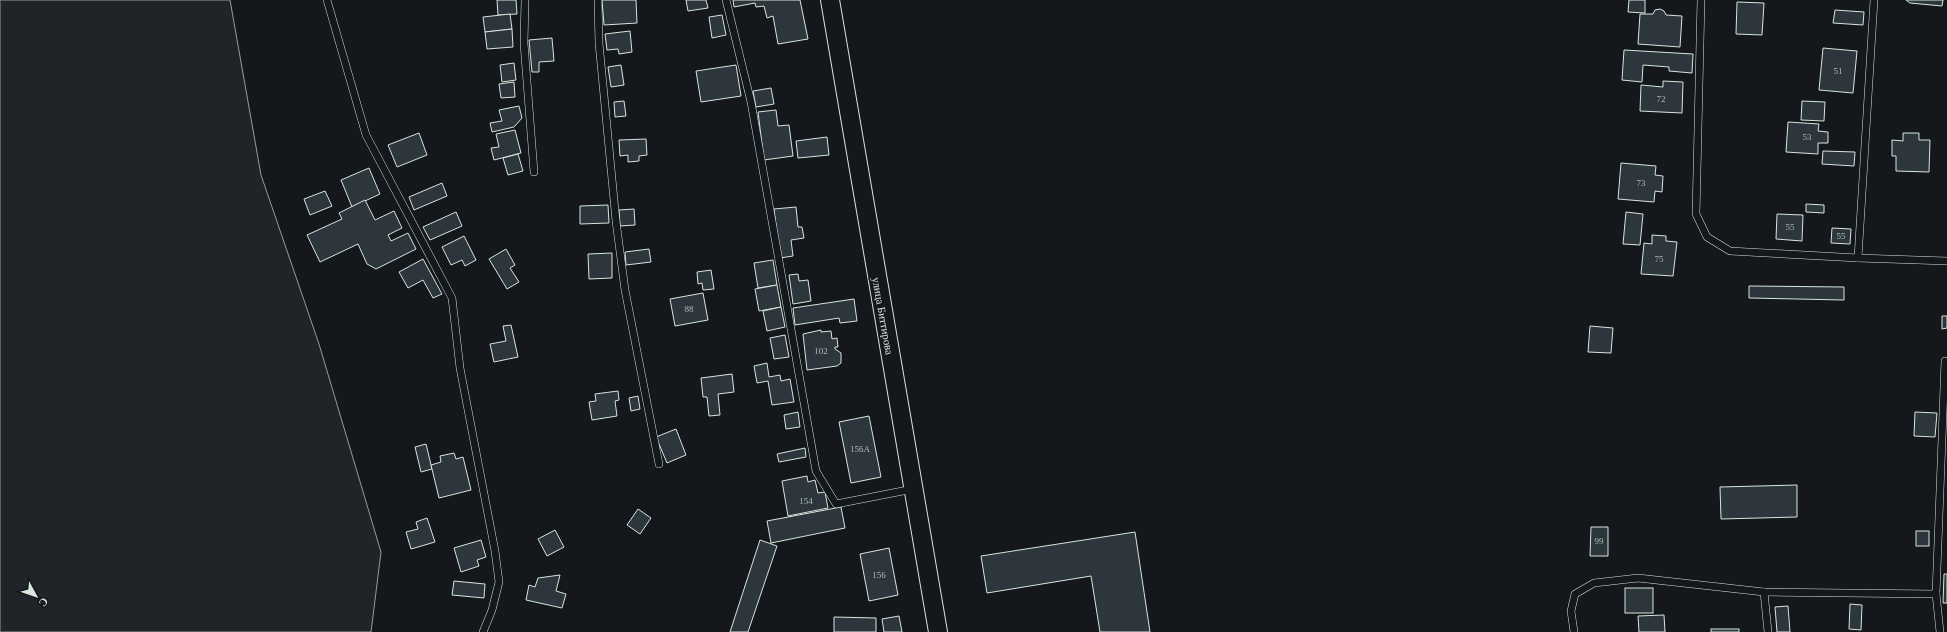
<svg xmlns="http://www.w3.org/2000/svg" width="1947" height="632" viewBox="0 0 1947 632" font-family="Georgia,serif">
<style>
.green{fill:#202428;stroke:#939e99}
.building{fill:#2c363c;stroke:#d8e6dc}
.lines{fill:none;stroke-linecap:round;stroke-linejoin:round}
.service-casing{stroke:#d8e6dc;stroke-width:8}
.tertiary-casing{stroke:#d8e6dc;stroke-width:20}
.service{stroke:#14181c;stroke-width:7}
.tertiary{stroke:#14181c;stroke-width:18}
.labels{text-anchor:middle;stroke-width:3;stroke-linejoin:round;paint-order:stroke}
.number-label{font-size:9px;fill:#adbab4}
.street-label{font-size:11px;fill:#d8e6dc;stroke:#14181c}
</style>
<rect width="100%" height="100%" fill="#14181c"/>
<!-- green -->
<polygon class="green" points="0,0 230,0 261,175 319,344 381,552 371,632 0,632"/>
<!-- building -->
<g class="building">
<polygon points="497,0 516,0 517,14 498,15"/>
<polygon points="602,0 636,0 637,23 604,25"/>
<polygon points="686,0 706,0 708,8 688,11"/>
<polygon points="733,0 800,0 808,39 778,44 773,16 767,18 764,6 756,7 755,3 734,7"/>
<polygon points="1629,0 1645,0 1645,13 1628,12"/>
<polygon points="1906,0 1943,0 1942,6 1910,3"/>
<polygon points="1737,2 1764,3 1762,35 1736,34"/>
<polygon points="1660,9 1664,11 1666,15 1682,16 1680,47 1638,44 1640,14 1653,14 1655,10"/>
<polygon points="1835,10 1864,12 1863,25 1833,23"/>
<polygon points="510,14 512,29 485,32 483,17"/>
<polygon points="722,15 726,35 712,38 709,17"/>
<polygon points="512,29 513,47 487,49 485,32"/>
<polygon points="630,31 632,52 619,54 618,49 607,50 605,34"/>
<polygon points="552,38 554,61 539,62 539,72 532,72 529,40"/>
<polygon points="1823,48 1857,51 1853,93 1819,90"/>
<polygon points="1624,50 1693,54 1692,73 1669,71 1669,67 1643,65 1642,82 1622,80"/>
<polygon points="514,63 516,80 502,82 500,65"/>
<polygon points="621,65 624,85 611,87 608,67"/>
<polygon points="736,65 741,96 701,102 696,71"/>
<polygon points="1663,81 1683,82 1682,113 1640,111 1641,85 1663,87"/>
<polygon points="514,82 515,97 501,98 499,84"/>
<polygon points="771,88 774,104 756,107 753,91"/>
<polygon points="624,101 626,116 615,117 614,102"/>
<polygon points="1802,101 1825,102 1824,121 1801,120"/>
<polygon points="519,106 522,118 514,127 492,132 490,123 502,121 499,110"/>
<polygon points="776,110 778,126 789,125 793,156 764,160 758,112"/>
<polygon points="1788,122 1819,124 1818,131 1828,132 1828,143 1818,143 1818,154 1786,152"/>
<polygon points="515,130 521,153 494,160 491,148 499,147 496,134"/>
<polygon points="419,133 427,155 397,167 388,145"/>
<polygon points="1903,133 1919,133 1919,140 1930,140 1929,172 1896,171 1896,156 1892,156 1892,140 1903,141"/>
<polygon points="827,137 829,155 798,158 796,141"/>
<polygon points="646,139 647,155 639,156 639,161 628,162 628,155 620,156 619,140"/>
<polygon points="1823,151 1855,152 1854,166 1822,164"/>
<polygon points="518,154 523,171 508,175 503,158"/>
<polygon points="1621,163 1656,166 1655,175 1663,176 1662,192 1655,191 1654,202 1618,199"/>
<polygon points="369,168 380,194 352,207 341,180"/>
<polygon points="442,183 447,196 414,210 409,197"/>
<polygon points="325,191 332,206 310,215 304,199"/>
<polygon points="365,200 375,220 394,211 402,228 388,235 391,241 408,233 416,249 376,269 367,264 358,244 320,262 307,235 342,219 339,213"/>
<polygon points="1806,204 1824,205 1824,213 1806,212"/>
<polygon points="608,205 609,223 580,224 580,206"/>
<polygon points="796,207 798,227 802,227 804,238 791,240 793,256 780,258 774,209"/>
<polygon points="634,209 635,225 620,226 619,210"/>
<polygon points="456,212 462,226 430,240 423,227"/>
<polygon points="1626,212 1643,214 1640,245 1623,244"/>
<polygon points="1777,214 1803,215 1802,241 1776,239"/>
<polygon points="1832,228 1851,229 1850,244 1831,243"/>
<polygon points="1652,235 1666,236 1666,241 1677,242 1673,276 1641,274 1644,243 1652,244"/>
<polygon points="464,236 476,260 465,266 462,260 451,265 442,247"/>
<polygon points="506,249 515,265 510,268 519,282 507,289 489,259"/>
<polygon points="649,249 651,262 626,265 625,252"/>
<polygon points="612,253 612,278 589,279 588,254"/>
<polygon points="423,259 442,294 433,298 423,280 408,288 399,272"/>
<polygon points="773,260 777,285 758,288 754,263"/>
<polygon points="711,270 714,289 703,290 702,283 698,284 697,272"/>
<polygon points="798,274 799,281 808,280 811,301 793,304 789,275"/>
<polygon points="777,285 781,307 759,311 755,289"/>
<polygon points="1749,286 1844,287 1844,300 1749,298"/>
<polygon points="703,293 708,320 675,326 670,299"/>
<polygon points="854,299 857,321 840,323 839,318 795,325 793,308"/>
<polygon points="781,307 785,327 767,331 763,311"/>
<polygon points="1942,316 1947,316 1947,328 1942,329"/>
<polygon points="511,325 518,357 494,362 490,344 506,341 503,326"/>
<polygon points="1590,326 1613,328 1611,353 1588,352"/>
<polygon points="821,330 821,332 831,331 832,339 837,338 838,347 835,347 835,349 841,353 841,363 837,366 807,370 803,334"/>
<polygon points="785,335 789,357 774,359 770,338"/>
<polygon points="767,363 769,377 780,375 781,381 790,379 794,402 772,405 768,381 757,383 754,366"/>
<polygon points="732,374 734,392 718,394 720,415 709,416 707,397 703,397 701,378"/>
<polygon points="618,391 619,400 615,401 617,416 592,420 589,402 596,401 595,394"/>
<polygon points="638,396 640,409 631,411 629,398"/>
<polygon points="798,412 800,427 786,429 784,415"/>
<polygon points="1915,412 1937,413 1935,437 1914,436"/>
<polygon points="869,416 881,477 851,483 839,422"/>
<polygon points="676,429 686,455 667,463 656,437"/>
<polygon points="426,444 432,469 421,472 415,447"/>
<polygon points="805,448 806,457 779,462 777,454"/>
<polygon points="454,453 456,459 463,457 471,490 439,498 431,465 441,462 440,456"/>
<polygon points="807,476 808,482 815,480 818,493 825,492 828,508 788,516 782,481"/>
<polygon points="1797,485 1797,517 1721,519 1720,487"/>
<polygon points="841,507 845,528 771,543 767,521"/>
<polygon points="638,509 651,518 640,534 627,525"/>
<polygon points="427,518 435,542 411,549 406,532 418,529 416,522"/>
<polygon points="1591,527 1608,527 1608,556 1590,556"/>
<polygon points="555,530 564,547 547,556 538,539"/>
<rect x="1916" y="531" width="13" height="15"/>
<polygon points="1135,532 1150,632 1100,632 1091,576 987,593 981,556"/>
<polygon points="481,540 486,557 477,560 479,566 461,572 454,548"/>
<polygon points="760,540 777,546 748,632 730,632"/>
<polygon points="889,548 898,595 869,601 860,554"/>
<polygon points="1944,574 1947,574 1947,603 1943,603"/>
<polygon points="560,575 556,591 566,594 562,608 526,600 529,585 535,587 538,578"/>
<polygon points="454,581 485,584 484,598 452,595"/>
<rect x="1625" y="588" width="28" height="25"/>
<polygon points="1850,604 1862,605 1861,630 1849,629"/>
<polygon points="1788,606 1790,632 1777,632 1775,607"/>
<polygon points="1664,615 1665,632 1639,632 1638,616"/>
<polygon points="899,616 902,632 884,632 882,619"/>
<polygon points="834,617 876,618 876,632 834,632"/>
<rect x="1711" y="629" width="28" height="3"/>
</g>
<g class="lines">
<!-- service casing -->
<g class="service-casing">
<g id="service">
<polyline points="327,0 366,135 452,298 460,368 495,551 499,582 492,610 483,632"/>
<polyline points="525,0 524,43 534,172"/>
<polyline points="598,0 599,43 616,221 625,290 659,464"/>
<polyline points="726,0 751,102 816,471 836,504 913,489"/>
<polyline points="1701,0 1696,214 1707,237 1730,251 1858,258 1947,261"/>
<polyline points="1858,258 1874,0"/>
<polyline points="1764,592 1768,632"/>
<polyline points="1936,594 1945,361"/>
<polyline points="1574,632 1571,611 1575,594 1594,583 1638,578 1764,592 1936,594 1940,632"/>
</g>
</g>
<!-- tertiary casing -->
<g class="tertiary-casing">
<polyline id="tertiary" points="830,0 938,632"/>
</g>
<!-- service -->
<use href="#service" class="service"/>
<!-- tertiary -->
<use href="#tertiary" class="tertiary"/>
</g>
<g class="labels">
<!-- number labels -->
<g class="number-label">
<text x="1838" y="74">51</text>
<text x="1661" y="102">72</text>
<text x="1807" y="140">53</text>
<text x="1641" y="186">73</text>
<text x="1790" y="230">55</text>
<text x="1841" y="239">55</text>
<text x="1659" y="262">75</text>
<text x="689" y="312">88</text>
<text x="821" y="354">102</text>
<text x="860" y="452">156А</text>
<text x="806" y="504">154</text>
<text x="1599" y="544">99</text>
<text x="879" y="578">156</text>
</g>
<!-- street labels -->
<g class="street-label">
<text transform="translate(883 316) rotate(80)" y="4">улица Биттирова</text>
</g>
</g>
<!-- north arrow -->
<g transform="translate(36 596) rotate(130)" stroke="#14181c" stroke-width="3" paint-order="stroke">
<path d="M0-3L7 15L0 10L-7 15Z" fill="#d8e6dc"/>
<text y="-6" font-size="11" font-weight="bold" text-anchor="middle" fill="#d8e6dc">С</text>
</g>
</svg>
